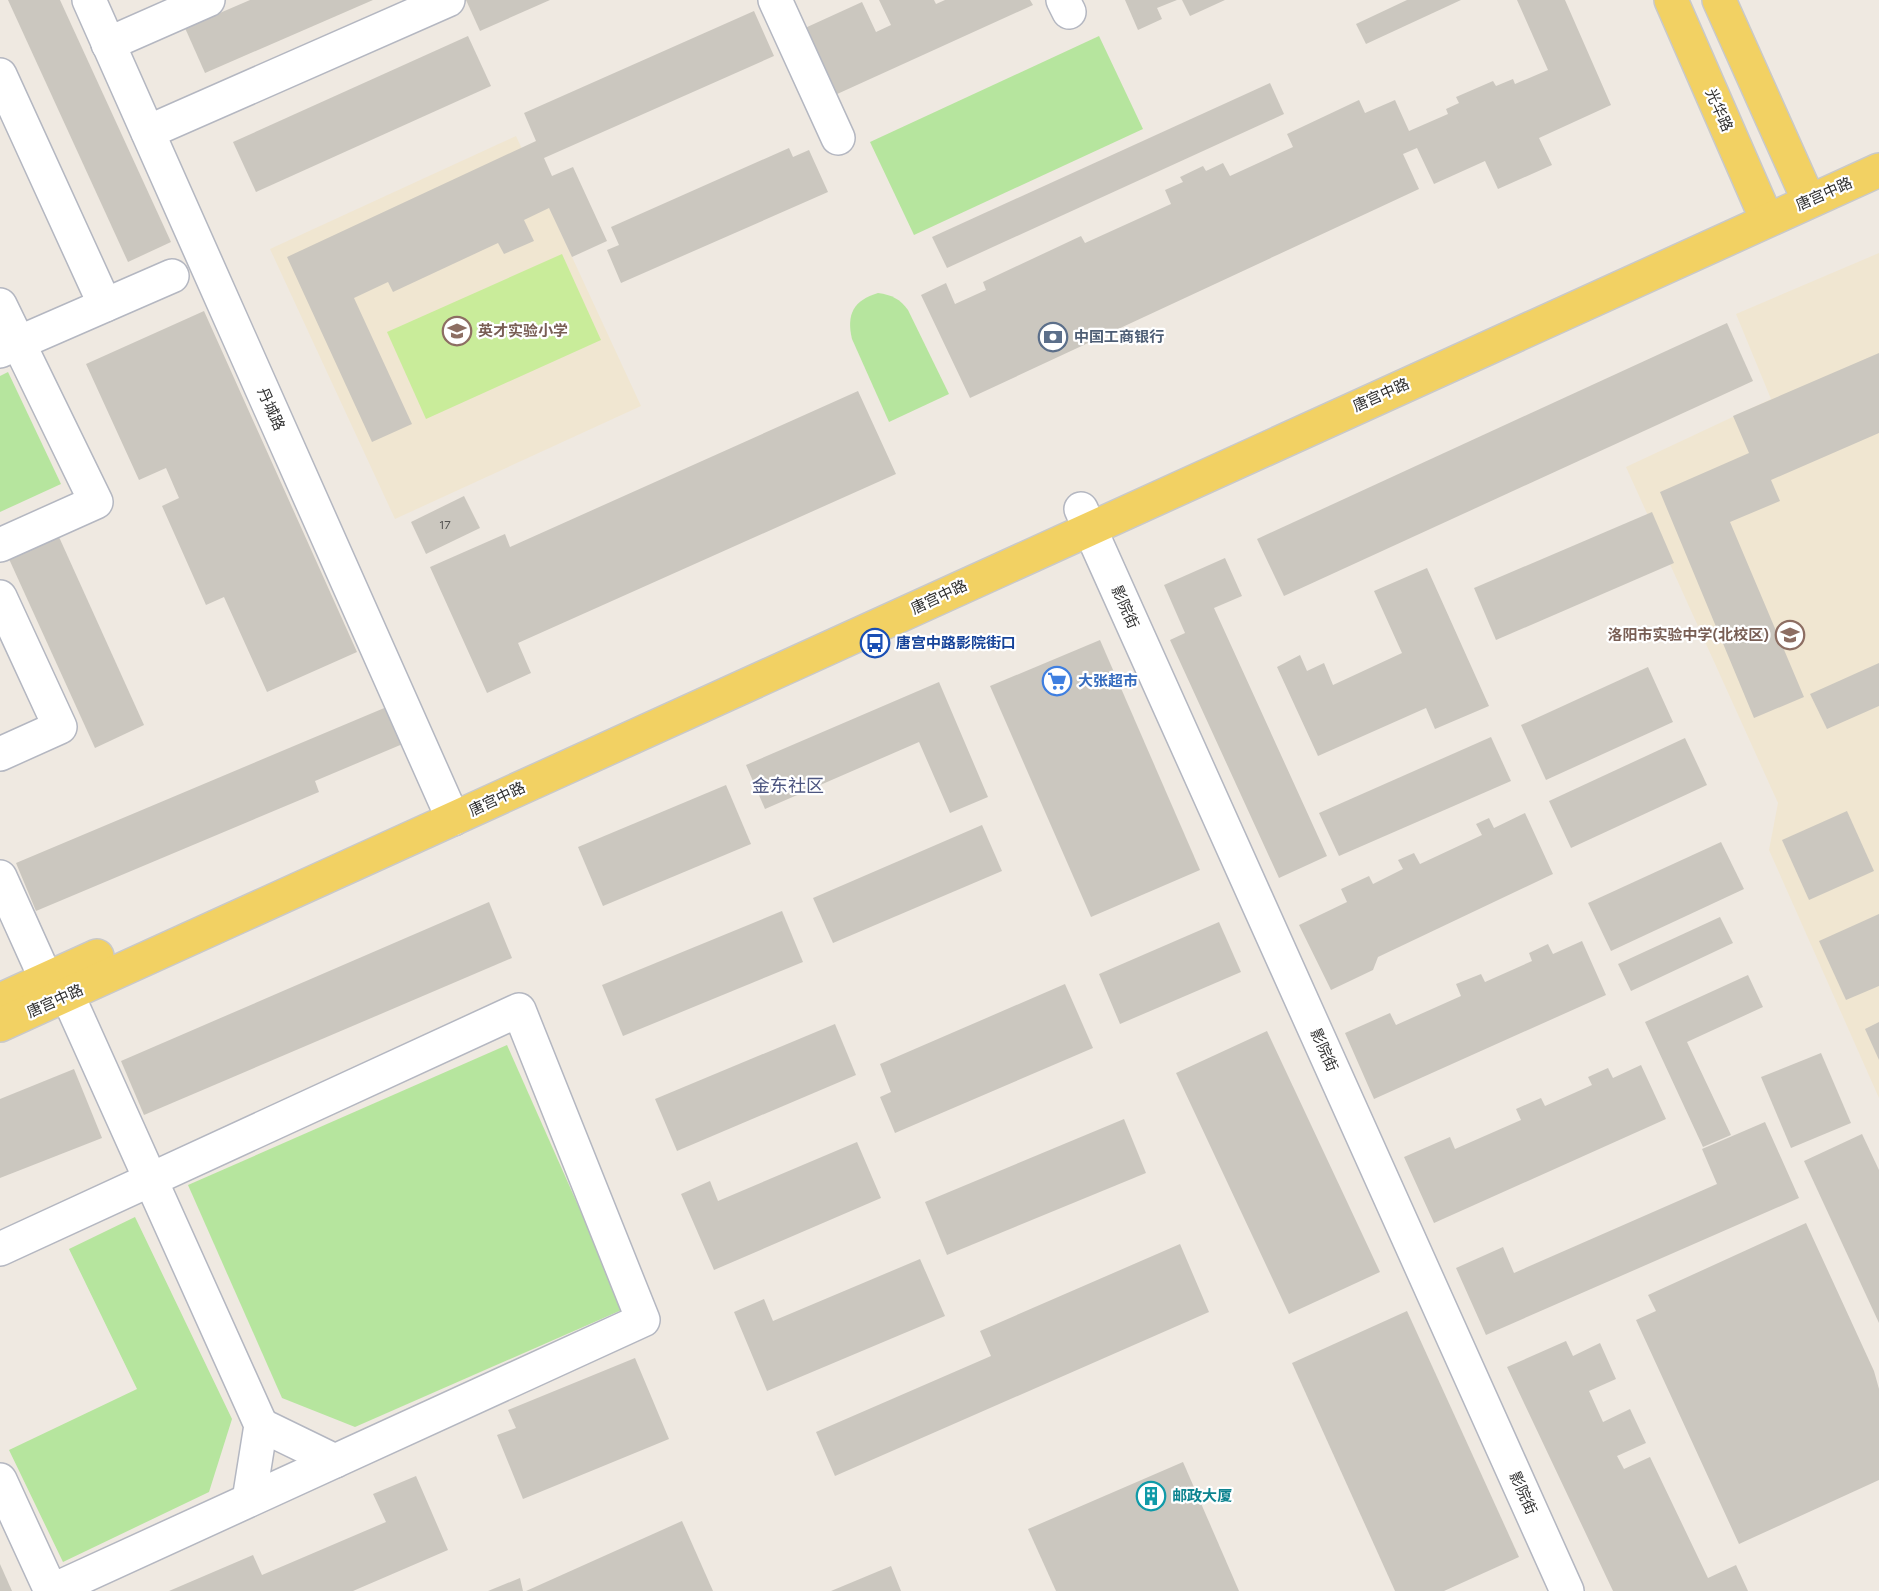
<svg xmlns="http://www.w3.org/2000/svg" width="1879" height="1591" viewBox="0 0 1879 1591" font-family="Figtree,'Noto Sans SC',sans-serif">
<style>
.education{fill:#f0e6d1}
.green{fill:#b6e59e}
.pitch{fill:#c9ec9a}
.building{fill:#cbc7bf}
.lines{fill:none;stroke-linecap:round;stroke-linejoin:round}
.minor-casing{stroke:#b4b7c1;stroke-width:36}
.major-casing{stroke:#c9c9c9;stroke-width:36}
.minor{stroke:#fff;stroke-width:33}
.major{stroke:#f2d163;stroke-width:33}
.labels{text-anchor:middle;stroke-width:4.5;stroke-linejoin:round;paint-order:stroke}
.number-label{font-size:12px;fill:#555452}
.street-label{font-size:15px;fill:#2e2e2e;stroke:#fff}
.education-label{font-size:15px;font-weight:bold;fill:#785e54;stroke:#fff;text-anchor:start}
.service-label{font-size:15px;font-weight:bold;fill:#4e5e75;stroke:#fff;text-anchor:start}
.transit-label{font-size:15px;font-weight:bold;fill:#164399;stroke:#fff;text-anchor:start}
.shop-label{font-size:15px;font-weight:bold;fill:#366cbe;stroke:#fff;text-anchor:start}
.culture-label{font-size:15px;font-weight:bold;fill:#0d838f;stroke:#fff;text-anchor:start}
.quarter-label{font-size:18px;fill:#4d5680;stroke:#fff}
</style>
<rect width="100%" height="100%" fill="#efe9e1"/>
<!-- education -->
<g class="education">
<polygon points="516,136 641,406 395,519 270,249"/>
<polygon points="1879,253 1879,1098 1769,850 1778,803 1626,467 1771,399 1736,314"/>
</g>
<!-- green -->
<g class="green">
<polygon points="1099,36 1143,129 914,235 870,142"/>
<path d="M878,293C892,295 900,299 908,310L949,394L889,422L852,339C846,314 854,300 878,293Z"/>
<polygon points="8,372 61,484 0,512 0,376"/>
<polygon points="507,1045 624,1309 355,1427 282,1398 188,1185"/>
<polygon points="135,1217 232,1419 209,1492 63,1562 9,1450 137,1389 69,1249"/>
</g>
<!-- pitch -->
<polygon class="pitch" points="562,254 601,340 426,419 387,332"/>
<!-- building -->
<g class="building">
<polygon points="8,0 60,0 171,242 128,262"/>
<polygon points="250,0 373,0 205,73 185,28"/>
<polygon points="466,0 550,0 480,31"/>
<polygon points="879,0 934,0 936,4 945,0 1030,0 1033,5 835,95 805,28 862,2 876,32 891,25"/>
<polygon points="1125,0 1177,0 1157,8 1162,19 1138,30"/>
<polygon points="1182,0 1225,0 1190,16"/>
<polygon points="1407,0 1461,0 1366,44 1356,24"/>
<polygon points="1517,0 1565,0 1611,105 1539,138 1552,165 1498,189 1485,161 1434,184 1417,148 1403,154 1419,189 970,398 921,295 946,283 955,304 986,290 983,282 1081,236 1085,243 1171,204 1165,190 1183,182 1180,177 1203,166 1206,171 1223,163 1230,176 1293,147 1287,134 1359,100 1365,113 1395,100 1409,131 1448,114 1446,109 1459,103 1456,97 1493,81 1496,86 1513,79 1515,84 1548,70"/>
<polygon points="754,11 774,56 544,158 552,176 573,167 607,241 572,257 549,208 524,220 534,241 504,254 498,243 393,292 388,282 354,298 412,424 372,442 287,257 536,141 524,113"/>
<polygon points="468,36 491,86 256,192 233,142"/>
<polygon points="1270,83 1284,114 947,268 932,237"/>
<polygon points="789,148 793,157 809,150 828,192 621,283 607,250 619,245 611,227"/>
<polygon points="204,311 357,652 267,692 224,597 206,605 162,506 179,498 166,468 139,480 86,364"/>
<polygon points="1727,323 1753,381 1284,596 1257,539"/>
<polygon points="1879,353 1879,433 1771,480 1780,501 1730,522 1804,697 1754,718 1660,492 1749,453 1733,416"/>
<polygon points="858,391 896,474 518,643 531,673 487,693 430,567 505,534 510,547"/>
<polygon points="464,496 480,528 426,554 411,522"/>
<polygon points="1652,512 1674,563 1496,640 1474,588"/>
<polygon points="59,537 144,725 95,748 9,559"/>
<polygon points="1225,558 1242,596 1214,608 1327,856 1279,878 1170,640 1185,633 1164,585"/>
<polygon points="1427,568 1489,706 1435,729 1426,708 1318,756 1277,667 1300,655 1307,671 1324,663 1333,685 1402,653 1374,591"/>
<polygon points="1100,640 1200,870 1091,917 990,686"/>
<polygon points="1879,663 1879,706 1827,729 1810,694"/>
<polygon points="1648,667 1673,722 1546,780 1521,725"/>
<polygon points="939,682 988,797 950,813 919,742 765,809 746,765"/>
<polygon points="389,706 405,743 315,781 319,792 36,911 16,863"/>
<polygon points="1491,737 1511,781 1339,856 1319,813"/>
<polygon points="1685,738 1707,785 1571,848 1549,801"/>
<polygon points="726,785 751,844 603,906 578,847"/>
<polygon points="1847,811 1874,871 1809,900 1782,840"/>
<polygon points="1525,813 1553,874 1378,957 1373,970 1331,990 1299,925 1347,902 1341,889 1369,876 1373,884 1403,869 1398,860 1414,853 1420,864 1482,835 1476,824 1489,818 1494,828"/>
<polygon points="982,825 1002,871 833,943 813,898"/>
<polygon points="1721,842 1744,889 1611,951 1588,903"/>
<polygon points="489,902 512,958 144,1115 121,1061"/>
<polygon points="782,911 803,962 623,1036 602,985"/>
<polygon points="1879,914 1879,986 1846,1000 1819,941"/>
<polygon points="1720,917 1733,943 1631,991 1618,964"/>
<polygon points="1219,922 1241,972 1120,1024 1099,974"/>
<polygon points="1582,941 1606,995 1374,1099 1345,1033 1390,1013 1396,1025 1461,996 1456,984 1481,974 1485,982 1532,961 1529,953 1548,944 1553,954"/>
<polygon points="1748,975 1763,1007 1687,1042 1731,1135 1703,1147 1645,1022"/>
<polygon points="1065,984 1093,1048 895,1133 880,1097 891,1092 880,1064"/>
<polygon points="1879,1022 1879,1060 1865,1029"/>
<polygon points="835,1024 856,1075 677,1151 655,1099"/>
<polygon points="1267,1031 1380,1272 1289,1314 1176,1073"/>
<polygon points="1821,1053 1851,1123 1791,1148 1761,1077"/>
<polygon points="1641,1065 1666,1119 1434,1223 1404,1157 1450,1137 1455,1149 1521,1120 1516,1109 1541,1098 1545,1106 1592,1085 1588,1077 1608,1068 1613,1078"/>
<polygon points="74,1069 102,1138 0,1178 0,1099"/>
<polygon points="1124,1119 1146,1173 947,1255 925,1202"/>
<polygon points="1765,1122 1799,1198 1486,1335 1456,1268 1503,1247 1514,1273 1717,1184 1702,1149"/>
<polygon points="1862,1134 1879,1170 1879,1323 1804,1161"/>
<polygon points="857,1142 881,1198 714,1270 681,1194 710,1181 718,1201"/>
<polygon points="1806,1223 1874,1371 1879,1389 1879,1480 1739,1544 1636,1320 1656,1311 1648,1295"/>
<polygon points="1180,1244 1209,1312 835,1476 816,1432 991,1356 980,1331"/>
<polygon points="920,1259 945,1316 767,1391 734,1312 764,1299 773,1321"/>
<polygon points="1407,1311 1519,1557 1444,1591 1395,1591 1292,1363"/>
<polygon points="1566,1341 1573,1356 1600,1343 1616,1379 1589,1391 1603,1422 1630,1409 1646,1443 1617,1456 1624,1469 1650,1457 1708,1578 1736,1565 1748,1591 1613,1591 1507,1367"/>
<polygon points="635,1358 669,1439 523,1499 497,1435 516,1428 508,1410"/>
<polygon points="1183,1462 1239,1591 1056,1591 1028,1529"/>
<polygon points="416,1476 448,1550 353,1591 169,1591 253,1555 262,1575 386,1522 373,1494"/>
<polygon points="682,1521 713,1591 526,1591"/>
<polygon points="0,1564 12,1591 0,1591"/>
<polygon points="891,1566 901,1591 831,1591"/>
<polygon points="520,1578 523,1591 488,1591"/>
</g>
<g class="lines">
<!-- minor casing -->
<g class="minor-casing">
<g id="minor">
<polyline points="89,0 453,819"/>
<polyline points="775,0 838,138"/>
<polyline points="1063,0 1069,12"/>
<polyline points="108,44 208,0"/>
<polyline points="0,75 105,305"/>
<polyline points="148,132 448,0"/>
<polyline points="0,305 96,502 0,545"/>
<polyline points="0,351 172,276"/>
<polyline points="1081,509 1567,1591"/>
<polyline points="0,597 60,727 0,754"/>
<polyline points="0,877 46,979"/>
<polyline points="58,974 261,1425 249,1500"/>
<polyline points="0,1249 519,1010 643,1320 51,1591 0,1480"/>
<polyline points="261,1425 335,1461"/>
</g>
</g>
<!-- major casing -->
<g class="major-casing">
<g id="major">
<polyline points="1671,0 1767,220"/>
<polyline points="1719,0 1809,201"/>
<polyline points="0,1000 97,956"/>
<polyline points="0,1025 1879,170"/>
</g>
</g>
<!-- minor -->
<use href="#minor" class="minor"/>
<!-- major -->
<use href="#major" class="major"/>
</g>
<!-- icons -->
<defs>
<g id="school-ring" transform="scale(1.5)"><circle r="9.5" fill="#fff" stroke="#8d6e63" stroke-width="1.5"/><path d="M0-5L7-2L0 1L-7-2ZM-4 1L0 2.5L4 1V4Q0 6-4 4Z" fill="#8d6e63"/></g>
<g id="bank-ring" transform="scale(1.5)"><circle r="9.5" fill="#fff" stroke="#5c6f8a" stroke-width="1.5"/><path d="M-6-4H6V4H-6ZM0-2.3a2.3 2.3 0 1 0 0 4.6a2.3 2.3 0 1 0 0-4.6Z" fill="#5c6f8a"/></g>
<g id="bus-ring" transform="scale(1.5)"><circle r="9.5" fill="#fff" stroke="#1a4fb4" stroke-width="1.5"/><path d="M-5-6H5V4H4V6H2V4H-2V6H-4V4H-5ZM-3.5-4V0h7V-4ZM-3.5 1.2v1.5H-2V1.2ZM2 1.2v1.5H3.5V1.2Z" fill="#1a4fb4"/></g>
<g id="supermarket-ring" transform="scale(1.5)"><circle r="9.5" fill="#fff" stroke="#3f7fe0" stroke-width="1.5"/><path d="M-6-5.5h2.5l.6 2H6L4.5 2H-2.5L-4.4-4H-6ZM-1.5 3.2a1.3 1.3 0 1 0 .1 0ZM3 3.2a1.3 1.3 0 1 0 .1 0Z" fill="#3f7fe0"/></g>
<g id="building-ring" transform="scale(1.5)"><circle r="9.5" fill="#fff" stroke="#0f9aa8" stroke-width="1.5"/><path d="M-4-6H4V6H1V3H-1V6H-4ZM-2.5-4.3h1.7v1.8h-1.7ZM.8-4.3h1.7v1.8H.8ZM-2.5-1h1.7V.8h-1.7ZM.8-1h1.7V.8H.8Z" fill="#0f9aa8"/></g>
</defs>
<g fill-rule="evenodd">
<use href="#school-ring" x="457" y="331"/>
<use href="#bank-ring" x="1053" y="337"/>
<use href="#school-ring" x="1790" y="635"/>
<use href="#bus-ring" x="875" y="643"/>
<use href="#supermarket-ring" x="1057" y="681"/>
<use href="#building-ring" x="1151" y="1496"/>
</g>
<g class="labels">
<!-- number labels -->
<g class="number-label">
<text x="445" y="529">17</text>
</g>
<!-- street labels -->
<g class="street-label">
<text transform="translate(1719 110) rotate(66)" y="5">光华路</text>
<text transform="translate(1824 194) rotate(-24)" y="5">唐宫中路</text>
<text transform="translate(1381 395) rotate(-24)" y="5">唐宫中路</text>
<text transform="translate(271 409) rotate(66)" y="5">丹城路</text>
<text transform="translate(939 597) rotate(-25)" y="5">唐宫中路</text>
<text transform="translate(1125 607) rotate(66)" y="5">影院街</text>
<text transform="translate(497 799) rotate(-25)" y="5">唐宫中路</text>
<text transform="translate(55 1001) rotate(-24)" y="5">唐宫中路</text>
<text transform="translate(1324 1050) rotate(66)" y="5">影院街</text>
<text transform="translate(1523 1493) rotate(66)" y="5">影院街</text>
</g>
<!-- education labels -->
<g class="education-label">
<text x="478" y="336">英才实验小学</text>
<text x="1769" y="640" text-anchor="end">洛阳市实验中学(北校区)</text>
</g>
<!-- service labels -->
<g class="service-label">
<text x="1074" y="342">中国工商银行</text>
</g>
<!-- transit labels -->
<g class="transit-label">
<text x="896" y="648">唐宫中路影院街口</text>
</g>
<!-- shop labels -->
<g class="shop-label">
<text x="1078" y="686">大张超市</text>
</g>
<!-- culture labels -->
<g class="culture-label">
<text x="1172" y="1501">邮政大厦</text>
</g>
<!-- quarter labels -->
<g class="quarter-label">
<text x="788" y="792">金东社区</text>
</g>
</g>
</svg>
